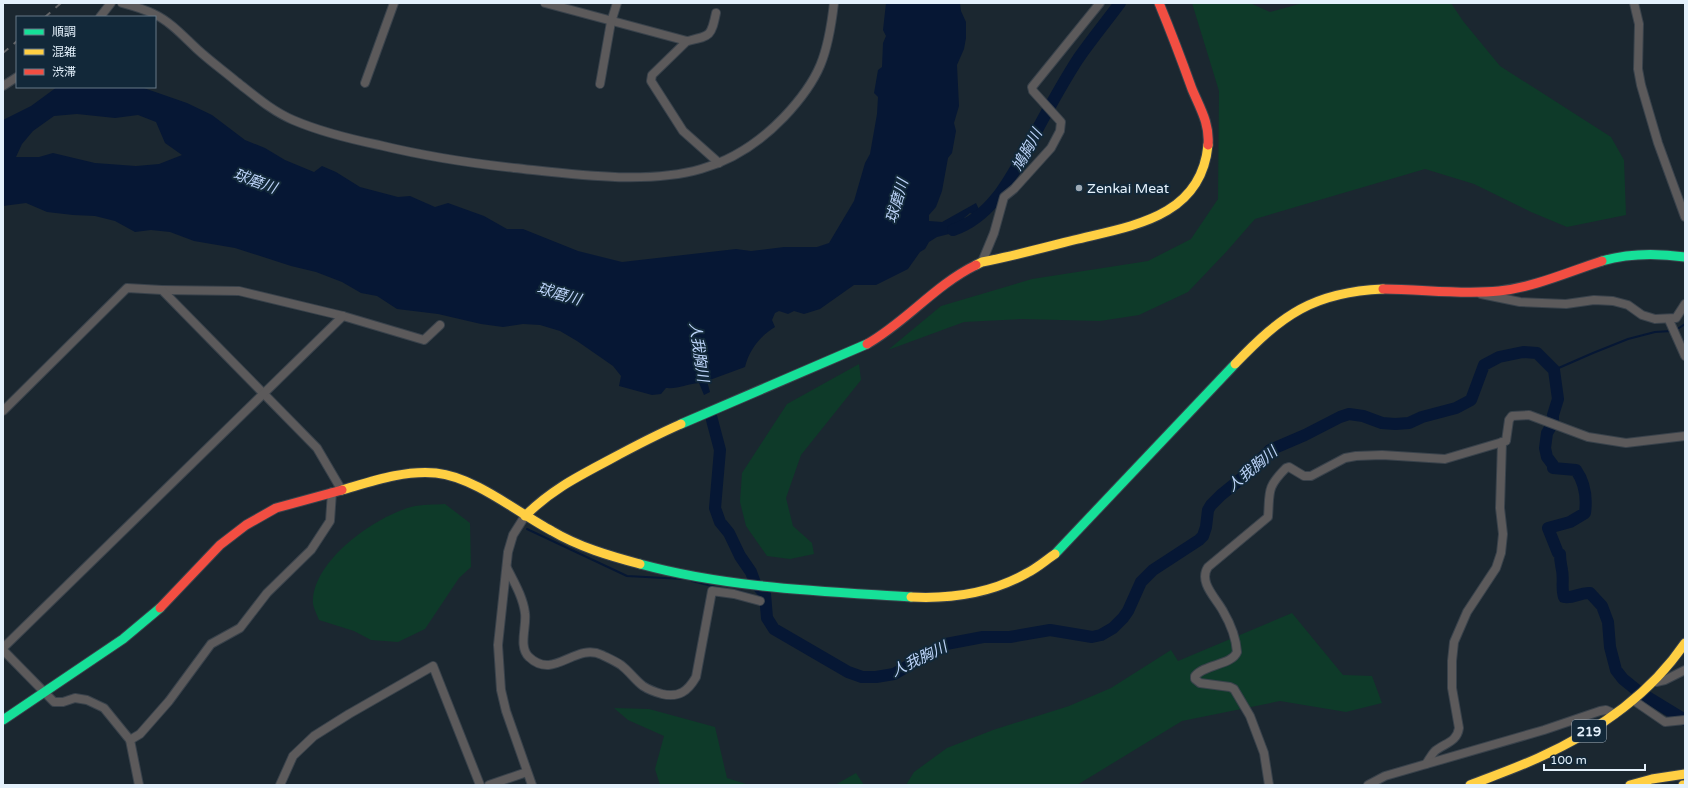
<svg xmlns="http://www.w3.org/2000/svg" width="1688" height="788" viewBox="0 0 1688 788" font-family="'Varela Round','Noto Sans JP',sans-serif">
<style>
.green{fill:#0e3a29}
.water{fill:#061734;fill-rule:evenodd}
.lines{fill:none;stroke-linecap:round;stroke-linejoin:round}
.stream{stroke:#061734;stroke-width:2}
.river{stroke:#061734;stroke-width:12}
.street-casing{stroke:#39424b;stroke-width:10}
.fast-casing{stroke:#39424b;stroke-width:11}
.slow-casing{stroke:#39424b;stroke-width:11}
.jam-casing{stroke:#39424b;stroke-width:11}
.street{stroke:#5c5a5b;stroke-width:8}
.fast{stroke:#16e098;stroke-width:9}
.slow{stroke:#ffcf43;stroke-width:9}
.jam{stroke:#f24e42;stroke-width:9}
.rail{stroke:#616265;stroke-width:2;stroke-dasharray:7 7;stroke-linecap:butt}
.poi-dot{fill:#9eaab5;stroke:#122839;stroke-width:1.5}
.labels{text-anchor:middle;stroke-width:4;stroke-linejoin:round;paint-order:stroke}
.shield{fill:#122839;stroke:#a5b5c2;stroke-width:1}
.shield-label{font-size:13px;font-weight:bold;fill:#e4f1fc}
.poi-label{font-size:14px;fill:#e4f1fc;stroke:#122839;text-anchor:start}
.water-label{font-size:15px;font-style:italic;fill:#bcd3f8;stroke:#122839}
</style>
<rect width="100%" height="100%" fill="#1b2730"/>
<!-- green -->
<g class="green">
<polygon points="1192,3 1250,3 1270,12 1303,3 1451,3 1463,21 1500,66 1611,137 1624,160 1626,215 1567,227 1531,212 1474,184 1425,169 1255,219 1227,251 1188,292 1139,315 1100,321 1021,319 964,322 888,350 941,306 1032,279 1148,261 1191,239 1218,199 1219,91"/>
<polygon points="859,364 861,380 801,455 786,498 793,526 812,543 814,554 790,559 767,556 746,526 740,502 742,473 787,404"/>
<path d="M445,504L470,523L471,567L459,578L425,629L398,642L371,640L354,631L319,620C317,614 312,606 313,600C315,559 375,517 411,507C422,504 434,505 445,504Z"/>
<polygon points="1292,613 1343,675 1372,676 1382,703 1346,712 1280,701 1182,721 1077,785 906,785 914,772 947,748 993,730 1069,706 1111,688 1171,650 1178,661"/>
<polygon points="614,708 649,709 715,727 727,778 749,785 660,785 655,769 664,736 628,720"/>
<polygon points="856,773 864,785 835,785"/>
</g>
<!-- water -->
<path class="water" d="M886,3H960L961,11L966,22V38L964,49L957,65L959,106L954,123L956,131L952,153L948,158L942,191L936,207L929,215V221L942,222L976,203L983,218L970,213L964,218L968,224L949,234L937,237L929,242L925,249L920,252L908,269L876,285H854L820,309L804,314L794,311L788,314L779,311L775,313L772,320L775,327C760,336 749,350 745,367L707,381L710,392L704,395L699,383C686,384 679,389 666,388L661,394L652,395L619,386L621,376L613,366L577,341L560,331L540,325L523,324L503,327L481,324L438,314L397,309L377,296L361,293L342,282L316,272L291,266L235,248L194,241L170,232L151,230L135,232L115,221L95,216L73,215L47,212L26,203L3,206V120L31,106L57,87H141L187,103L212,115L245,140L265,148L285,160L314,172L322,166L336,172L360,187L398,197L410,196L435,207L448,203L484,216L507,229H523L578,251L622,262L736,249L751,251L784,247H817L829,243L854,201L865,163L870,154L877,114L878,97L874,93L878,70L882,67L883,43L886,36L883,30ZM77,114L115,118L138,115L156,122L165,143L182,155L159,164L136,166L95,163L53,153L39,157H16L22,144L33,131L54,116Z"/>
<g class="lines">
<!-- stream -->
<g class="stream">
<polyline points="1676,330 1685,324"/>
<polyline points="1554,370 1593,353 1628,339 1655,332 1671,331"/>
<polyline points="527,529 627,576 683,579"/>
<polyline points="692,581 724,589"/>
<polyline points="738,591 752,595"/>
<polyline points="760,597 766,599"/>
</g>
<!-- river -->
<g class="river">
<path d="M953,230C997,215 1016,167 1037,130C1050,106 1063,82 1078,59C1091,40 1106,22 1120,3"/>
<path d="M711,416L720,450L715,508L720,522L729,533L740,556L751,572L755,583L765,594L767,618L774,629L848,672L862,677H876L894,674L946,644L983,637H1010L1050,630L1092,637L1101,635L1113,628L1123,618L1128,611L1141,582L1153,570L1199,540L1203,536L1206,527L1208,510L1211,505L1221,495L1242,478L1270,450L1305,435L1340,417L1349,414L1363,416L1382,423L1395,424L1409,423L1422,417L1456,408L1471,400L1484,365L1499,357L1523,352L1537,353L1554,370L1558,399L1553,415V423L1547,433L1545,448L1547,457L1553,465V468L1576,470C1585,483 1587,498 1585,513L1570,522L1548,528L1558,553L1560,554C1560,561 1561,564 1562,570C1564,579 1561,588 1564,597C1573,599 1580,592 1590,593L1602,606L1608,622L1610,647L1616,670L1623,679L1639,692L1685,720"/>
</g>
<!-- street casing -->
<g class="street-casing">
<g id="street">
<path d="M122,3C133,6 144,9 154,14C171,22 184,37 197,49C210,61 224,71 237,82C255,96 272,111 293,120C321,132 350,139 379,145C424,156 469,163 514,168C571,174 646,185 701,169C733,160 761,141 784,117C820,79 828,55 834,3"/>
<path d="M545,3L687,41C710,36 711,37 716,13"/>
<polyline points="1634,3 1639,24 1638,69 1641,85 1658,143 1685,217"/>
<polyline points="100,17 111,3"/>
<polyline points="687,41 652,75 651,81 683,131 719,163"/>
<polyline points="365,83 394,3"/>
<polyline points="600,84 611,22 617,3"/>
<polyline points="3,86 17,77"/>
<polyline points="982,262 994,233 1004,197 1014,189 1051,148 1060,131 1061,122 1033,91 1032,87 1100,3"/>
<polyline points="162,290 239,291 343,316 424,340 440,325"/>
<polyline points="1481,294 1520,302 1566,304 1594,300 1613,301 1628,305 1642,315 1655,319 1676,318 1685,304"/>
<polyline points="1669,320 1685,356"/>
<polyline points="3,411 127,288 162,290 317,448 341,489"/>
<polyline points="525,516 513,535 508,552 498,645 501,690 506,711 532,785"/>
<path d="M507,568C514,582 523,597 525,613C527,626 518,647 529,657C554,681 575,642 602,655C608,658 615,661 621,665C629,671 635,680 643,686C649,690 655,692 662,694C679,698 688,691 696,677L712,591L734,594L760,601"/>
<polyline points="3,648 343,316"/>
<polyline points="3,650 54,702 63,702 75,698 87,700 104,708 130,740 139,785"/>
<polyline points="1656,682 1665,680 1685,670"/>
<polyline points="1633,700 1665,722 1685,720"/>
<polyline points="130,740 140,734 169,701 211,644 240,628 267,593 311,550 330,521 332,492"/>
<path d="M1426,764C1429,760 1431,755 1435,751C1445,743 1457,742 1459,728L1452,688V661L1454,642L1467,612L1496,568L1501,553L1503,534L1500,508L1502,442"/>
<polyline points="280,785 293,756 314,736 349,714 433,666 480,785"/>
<polyline points="489,785 527,772"/>
<path d="M1269,785L1264,753L1250,716L1234,689L1230,687L1200,683L1195,679V676C1205,664 1232,665 1237,652C1236,637 1230,623 1223,611C1216,598 1198,582 1208,567L1268,517C1270,492 1266,488 1286,468L1289,467L1304,476H1311L1345,458L1356,456L1382,455L1445,459L1506,441L1509,420L1512,416L1529,415L1588,437L1626,443L1685,436"/>
<polyline points="1368,785 1385,776 1544,730 1600,711 1606,710 1615,714"/>
</g>
</g>
<!-- fast casing -->
<g class="fast-casing">
<g id="fast">
<path d="M1602,261C1629,253 1657,253 1685,257"/>
<polyline points="681,424 867,344"/>
<polyline points="1055,554 1235,364"/>
<path d="M640,564C728,588 821,591 911,597"/>
<polyline points="3,720 123,639 160,608"/>
</g>
</g>
<!-- slow casing -->
<g class="slow-casing">
<g id="slow">
<path d="M976,265L982,262C1013,256 1043,248 1074,240C1131,226 1201,218 1208,145"/>
<path d="M1235,364C1282,315 1313,292 1383,289"/>
<path d="M342,490C373,481 404,470 436,473C475,477 518,513 552,531C579,547 610,556 640,564"/>
<path d="M525,516C551,490 577,477 609,460C633,447 656,435 681,424"/>
<path d="M911,597C951,599 992,593 1027,573C1037,568 1046,560 1055,554"/>
<path d="M1470,785C1493,776 1516,768 1538,758C1596,732 1649,696 1685,643"/>
<polyline points="1630,785 1652,779 1685,774"/>
<polyline points="1683,785 1685,785"/>
</g>
</g>
<!-- jam casing -->
<g class="jam-casing">
<g id="jam">
<path d="M1159,3C1171,32 1182,61 1192,89C1200,108 1210,124 1208,145"/>
<path d="M1383,289C1422,289 1460,295 1499,291C1535,287 1568,272 1602,261"/>
<path d="M867,344C906,322 935,285 976,265"/>
<polyline points="160,608 220,545 246,525 276,508 342,490"/>
</g>
</g>
<!-- street -->
<use href="#street" class="street"/>
<!-- fast -->
<use href="#fast" class="fast"/>
<!-- slow -->
<use href="#slow" class="slow"/>
<!-- jam -->
<use href="#jam" class="jam"/>
<!-- rail -->
<g class="rail">
<polyline points="45,17 61,3"/>
<polyline points="3,53 17,41"/>
</g>
</g>
<!-- markers -->
<circle class="poi-dot" cx="1079" cy="188" r="4"/>
<g class="labels">
<!-- shield labels -->
<rect class="shield" x="1572" y="720" width="34" height="22" rx="3"/>
<g class="shield-label">
<text x="1589" y="736">219</text>
</g>
<!-- poi labels -->
<g class="poi-label">
<text x="1087" y="193">Zenkai Meat</text>
</g>
<!-- water labels -->
<g class="water-label">
<text transform="translate(1027 150) rotate(-61)" y="5">鳩胸川</text>
<text transform="translate(255 181) rotate(20)" y="5">球磨川</text>
<text transform="translate(897 201) rotate(-74)" y="5">球磨川</text>
<text transform="translate(559 294) rotate(16)" y="5">球磨川</text>
<text transform="translate(699 352) rotate(82)" y="5">人我胸川</text>
<text transform="translate(1252 469) rotate(-40)" y="5">人我胸川</text>
<text transform="translate(919 659) rotate(-26)" y="5">人我胸川</text>
</g>
</g>
<!-- border -->
<rect width="1688" height="788" fill="none" stroke="#e4f1fc" stroke-width="8"/>
<!-- legend -->
<rect x="16" y="16" width="140" height="72" fill="#122839" stroke="#667887"/>
<rect x="24" y="29" width="20" height="6" fill="#16e098" stroke="#667887"/>
<text x="52" y="36" font-size="12" fill="#e4f1fc">順調</text>
<rect x="24" y="49" width="20" height="6" fill="#ffcf43" stroke="#667887"/>
<text x="52" y="56" font-size="12" fill="#e4f1fc">混雑</text>
<rect x="24" y="69" width="20" height="6" fill="#f24e42" stroke="#667887"/>
<text x="52" y="76" font-size="12" fill="#e4f1fc">渋滞</text>
<!-- scale -->
<path d="M1544 764v6h101v-6" fill="none" stroke="#e4f1fc" stroke-width="2"/>
<text x="1550" y="764" font-size="12" fill="#e4f1fc" stroke="#122839" stroke-width="3" paint-order="stroke">100 m</text>
</svg>
